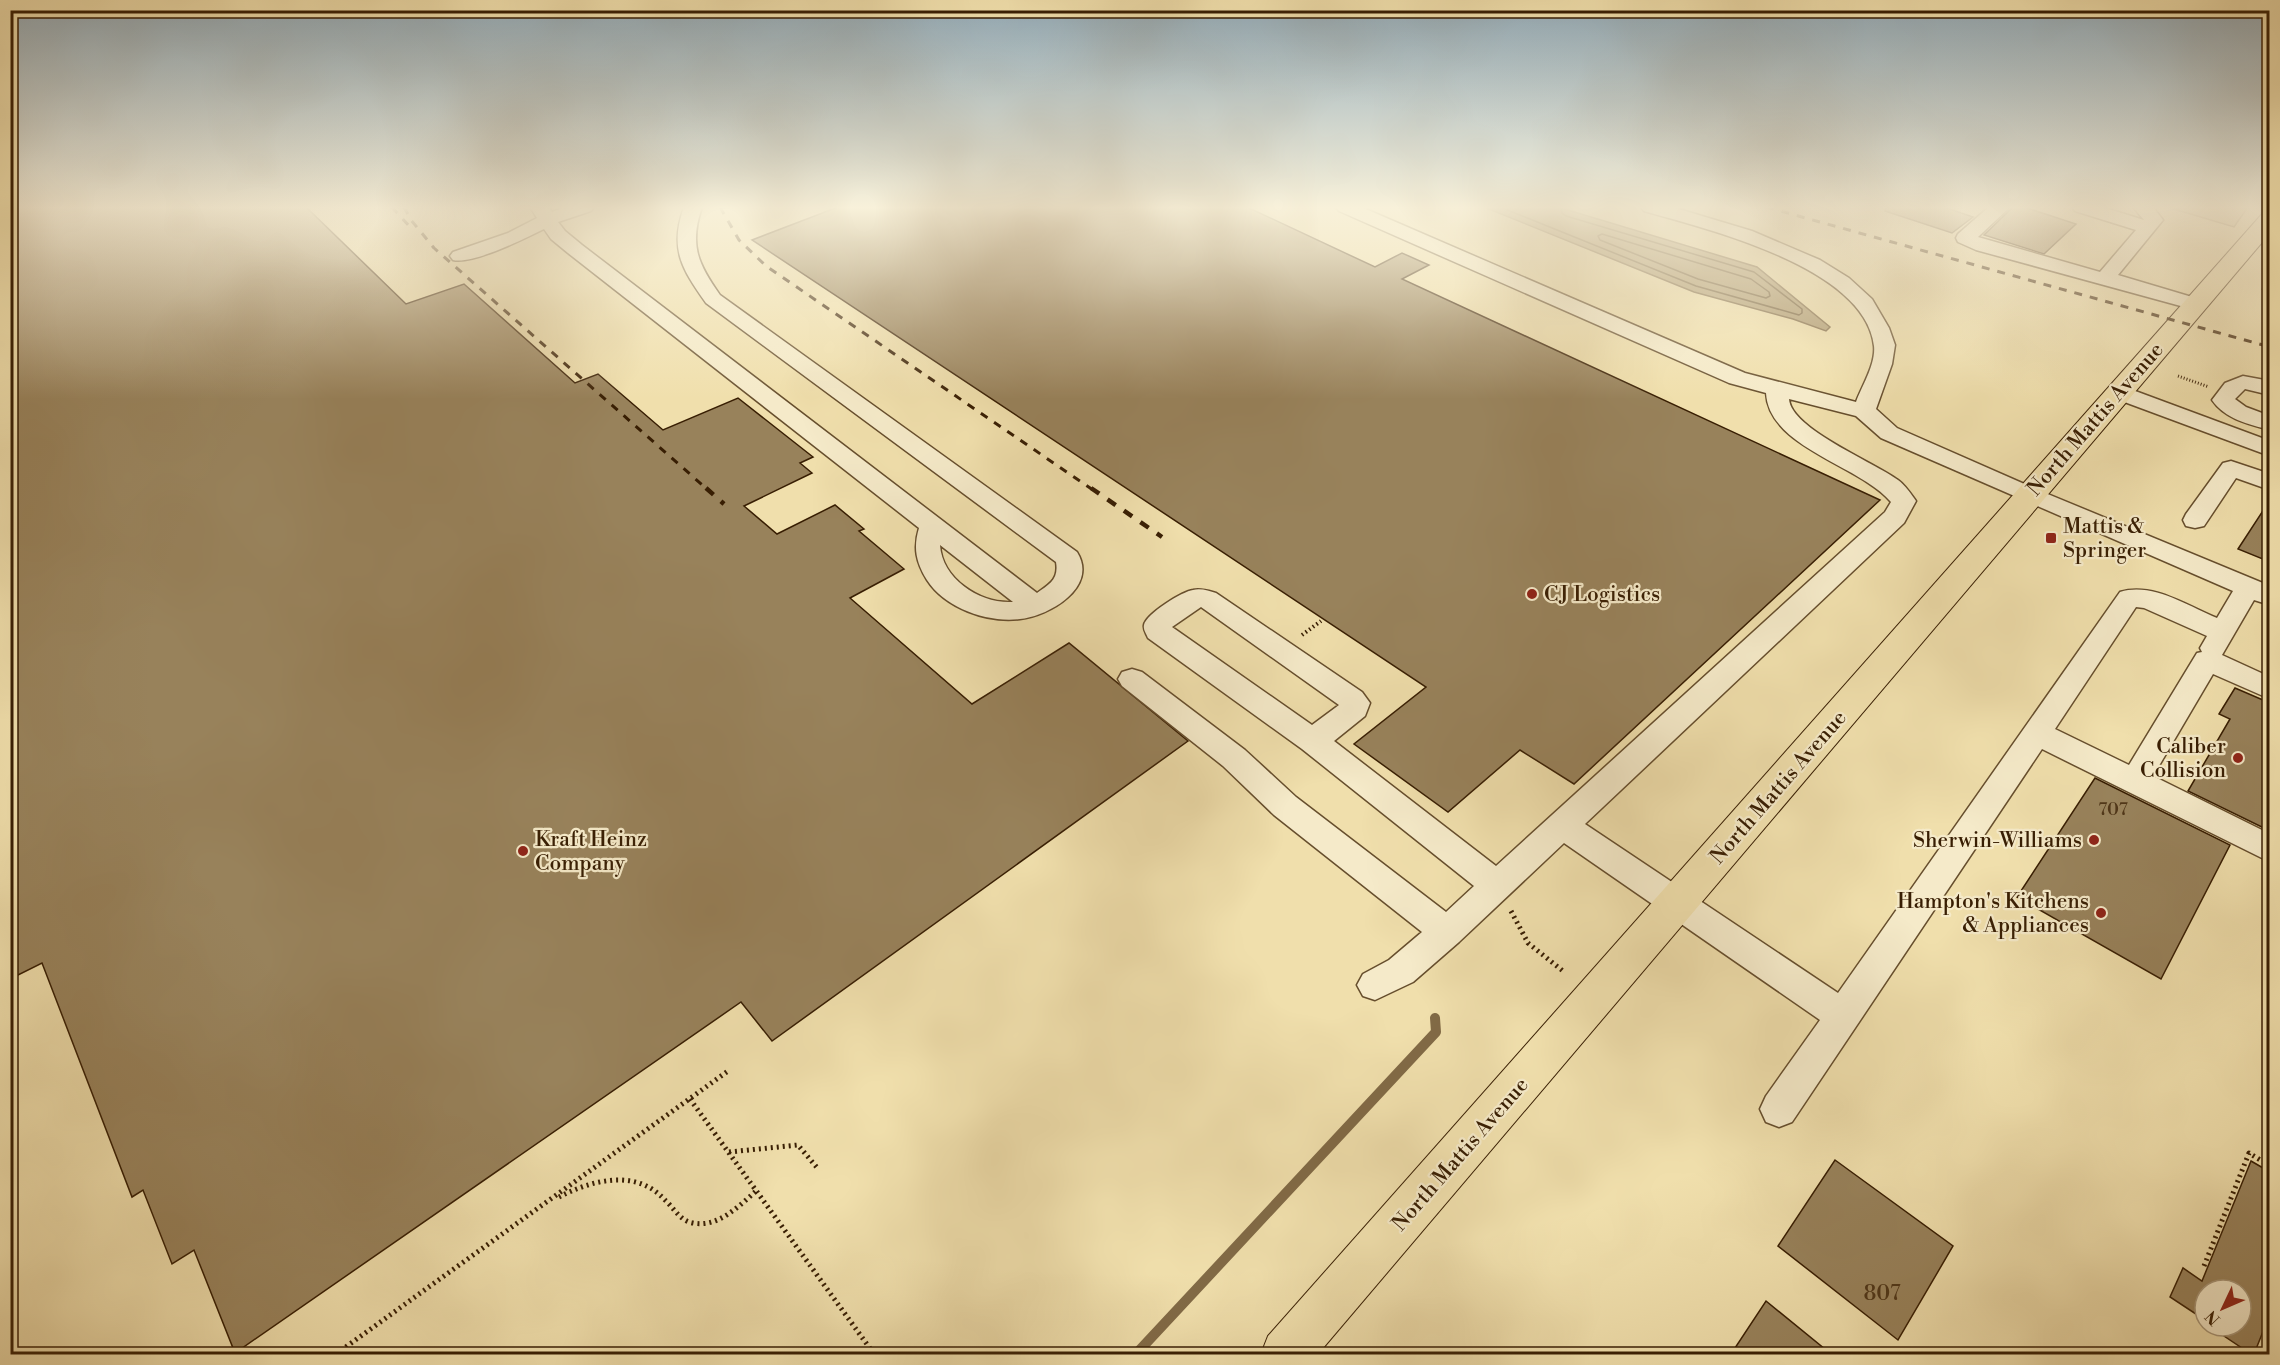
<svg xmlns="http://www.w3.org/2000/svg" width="2280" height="1365" viewBox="0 0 2280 1365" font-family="'Libre Bodoni',serif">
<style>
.green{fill:#d1be8f;stroke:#846e49;stroke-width:1.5}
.water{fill:#b19d73;stroke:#816a46;stroke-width:1.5}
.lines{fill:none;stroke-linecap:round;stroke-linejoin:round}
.shore{stroke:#745e3b;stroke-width:1.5}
.stream{stroke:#816a46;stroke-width:10}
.building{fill:#98825b;stroke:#381e03;stroke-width:1.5}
.minor-casing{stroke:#664e2d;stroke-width:3}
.major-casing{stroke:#381e03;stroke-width:2}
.path-far2{stroke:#381e03;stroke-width:3;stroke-dasharray:1 2;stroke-linecap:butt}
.path-far1{stroke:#381e03;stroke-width:4;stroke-dasharray:1.5 3;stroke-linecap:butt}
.path{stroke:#381e03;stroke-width:5;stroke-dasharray:2 4;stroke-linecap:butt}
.minor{fill:#f5eac9;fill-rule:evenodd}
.major{fill:#f0dfac;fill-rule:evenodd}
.rail-far1{stroke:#381e03;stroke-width:3;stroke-dasharray:8 8;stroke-linecap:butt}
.rail{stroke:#381e03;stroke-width:4.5;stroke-dasharray:10 10;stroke-linecap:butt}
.poi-dot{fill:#8f2418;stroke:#f5eac9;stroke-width:2}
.labels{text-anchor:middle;stroke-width:4.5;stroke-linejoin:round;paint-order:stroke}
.number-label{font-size:18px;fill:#503719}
.street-label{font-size:21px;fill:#381e03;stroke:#f5eac9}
.poi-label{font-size:21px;fill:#381e03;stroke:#f5eac9;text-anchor:start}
.near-number-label{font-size:21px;fill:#503719}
</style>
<rect width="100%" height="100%" fill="#f0dfac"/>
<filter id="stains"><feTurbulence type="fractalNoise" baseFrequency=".00333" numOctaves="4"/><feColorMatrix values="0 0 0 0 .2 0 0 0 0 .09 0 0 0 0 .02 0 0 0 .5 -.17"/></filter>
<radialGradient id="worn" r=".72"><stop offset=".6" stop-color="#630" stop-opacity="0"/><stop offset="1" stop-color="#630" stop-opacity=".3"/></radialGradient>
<!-- green -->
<polygon class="green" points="2167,207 2248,207 2234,227"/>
<!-- water -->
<polygon class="water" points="1484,207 1558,207 1757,267 1830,327 1826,331 1793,319 1694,292"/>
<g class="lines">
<!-- shore -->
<g class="shore">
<polyline points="1500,207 1696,286 1799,315 1802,313 1802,309 1754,272 1566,216 1562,213 1561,207"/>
<polygon points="1602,234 1751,279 1769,292 1770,296 1766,298 1698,279 1600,240 1598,236"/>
</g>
<!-- stream -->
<polyline class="stream" points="1136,1354 1436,1032 1435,1018"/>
</g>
<!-- building -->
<g class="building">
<polygon points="10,207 306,207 406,304 464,284 575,383 598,374 663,430 738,398 813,457 800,463 812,473 744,506 777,534 835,505 864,529 859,531 904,569 850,598 972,704 1069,643 1188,741 772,1041 741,1002 235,1353 194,1250 172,1264 143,1190 132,1197 42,963 10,979"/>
<polygon points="838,207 1247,207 1375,267 1402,253 1429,265 1402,279 1880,500 1574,784 1520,750 1448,812 1354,744 1426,687 752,240"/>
<polygon points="1886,207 1944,207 1973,217 1952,233 1885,211"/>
<polygon points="2013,207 2024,207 2076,224 2044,254 1984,235"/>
<polygon points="2270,500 2270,562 2238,549"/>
<polygon points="2235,688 2270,703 2270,831 2188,791 2230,719 2219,714"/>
<polygon points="2095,778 2230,845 2161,979 2017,897"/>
<polygon points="1835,1160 1953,1246 1898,1340 1778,1246"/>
<polygon points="2251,1161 2270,1172 2270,1314 2254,1354 2251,1354 2209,1326 2241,1326 2241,1290 2205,1290 2205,1320 2170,1297 2183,1268 2202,1281"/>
<polygon points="1766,1301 1831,1354 1731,1354"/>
</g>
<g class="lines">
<!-- minor casing -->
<g class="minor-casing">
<g id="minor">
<path d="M530,207H548L552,212L565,207H594L591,211L558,222L565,231L582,245L1037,593C1050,584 1059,579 1056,562L706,303C682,269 669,249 684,207H702C689,245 698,264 720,295L1077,552C1099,587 1049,616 1020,619C987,623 945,608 927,580C916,562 913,548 919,528L568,253L551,239L544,229C526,238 472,265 453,260L450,256L453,252L508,233L537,218ZM940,545L1013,602C980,604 942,579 940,545Z"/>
<path d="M1336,207H1361L1745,373L1856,402C1862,386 1876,364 1874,346C1865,267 1707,229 1644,211L1641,207H1672L1752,231L1820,260L1849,278L1872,299L1889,328L1895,345L1892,364L1876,409L1897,428L2038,490L2270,586V605L2254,600L2222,655L2270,677V699L2213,674L2153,776L2270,834V862L2042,749L1792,1122L1779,1127L1766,1122L1760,1109L1766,1096L1820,1020L1564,843L1459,942L1413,982L1375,1000L1363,996L1357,985L1363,974L1389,960L1422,932L1274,815L1223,766L1122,686L1118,679L1122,672L1132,669L1142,672L1245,750L1296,797L1446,912L1474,886L1302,749L1148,638C1146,633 1143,630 1144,625C1146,614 1183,591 1193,590C1201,588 1209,591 1216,593L1362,692L1370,703L1365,716L1334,741L1496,866L1885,512L1891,502C1860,465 1769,448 1766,393L1729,383L1339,211ZM1789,399L1856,416L1881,438L2233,591L2217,618C2187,606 2153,582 2120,592L1838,993L1585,824L1904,523L1916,501C1911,494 1905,485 1898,480C1874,462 1791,429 1789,399ZM1201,607L1339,705L1312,725L1172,627ZM2136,607L2144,608L2207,636L2200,648L2202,652L2197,653L2129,765L2055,729Z"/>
<polygon points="1989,207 2010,207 1978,237 2100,272 2136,230 2075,211 2072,207 2102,207 2144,220 2133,207 2153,207 2163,220 2118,275 2202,300 2205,304 2202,308 2188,308 1976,250 1958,242 1956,238 1958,234"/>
<path d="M2243,376L2270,381V395L2245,389L2235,399L2246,407L2270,416V430C2248,424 2225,419 2212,400L2225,383Z"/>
<polygon points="2119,385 2270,441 2270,456 2111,397 2108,392 2111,387"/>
<polygon points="2231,461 2270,474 2270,490 2236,478 2204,526 2195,528 2186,526 2183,520 2186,514 2223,463"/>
</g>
</g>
<!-- major casing -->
<g class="major-casing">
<polygon id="major" points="2270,213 2270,233 1318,1354 1261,1354 1268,1336 2262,214"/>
</g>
<!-- path-far2 -->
<g class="path-far2">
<polyline points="2262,288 2270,291"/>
<polyline points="2178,376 2209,387"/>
</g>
<!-- path-far1 -->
<polyline class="path-far1" points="1302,635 1321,621"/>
<!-- path -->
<g class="path">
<polyline points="1511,911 1528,943 1563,971"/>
<polyline points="690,1099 874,1354"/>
<polyline points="729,1152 798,1145 819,1170"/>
<path d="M559,1197C592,1180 636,1168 665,1200C674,1208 680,1221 693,1223C718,1228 739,1206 756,1191"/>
<polyline points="2204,1266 2249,1153 2270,1166"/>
<polyline points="336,1354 728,1071"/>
</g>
<!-- minor -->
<use href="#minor" class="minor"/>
<!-- major -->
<use href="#major" class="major"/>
<!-- rail-far1 -->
<g class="rail-far1">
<polyline points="392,207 410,227"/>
<polyline points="404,207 411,220 434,248 708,490"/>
<polyline points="720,207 739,240 766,266 1093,490"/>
<polyline points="1766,207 2270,347"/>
</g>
<!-- rail -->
<g class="rail">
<polyline points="706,488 724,504"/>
<polyline points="1091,488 1162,537"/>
</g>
</g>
<!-- sky -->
<linearGradient id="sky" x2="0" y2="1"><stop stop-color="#92abb9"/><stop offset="0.52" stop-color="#f8f1da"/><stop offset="1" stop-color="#f8f1da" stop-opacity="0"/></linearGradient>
<rect width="2280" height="399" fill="url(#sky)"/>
<!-- markers -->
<g class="poi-dot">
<rect x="2045" y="532" width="12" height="12" rx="3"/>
<circle cx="1532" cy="594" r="6"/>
<circle cx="2238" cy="758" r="6"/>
<circle cx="2094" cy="840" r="6"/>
<circle cx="523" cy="851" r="6"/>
<circle cx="2101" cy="913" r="6"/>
</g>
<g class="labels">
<!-- number labels -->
<g class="number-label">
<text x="2113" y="815">707</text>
</g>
<!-- street labels -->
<g class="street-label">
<text transform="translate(2095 419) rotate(-49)" y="7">North Mattis Avenue</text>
<text transform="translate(1778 787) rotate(-49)" y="7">North Mattis Avenue</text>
<text transform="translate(1460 1154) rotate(-49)" y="7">North Mattis Avenue</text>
</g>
<!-- poi labels -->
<g class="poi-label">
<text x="2063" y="533">Mattis &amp;<tspan x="2063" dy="24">Springer</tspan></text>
<text x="1544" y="601">CJ Logistics</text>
<text x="2226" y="753" text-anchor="end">Caliber<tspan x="2226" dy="24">Collision</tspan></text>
<text x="535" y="846">Kraft Heinz<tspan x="535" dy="24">Company</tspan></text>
<text x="2082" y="847" text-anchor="end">Sherwin-Williams</text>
<text x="2089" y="908" text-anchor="end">Hampton's Kitchens<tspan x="2089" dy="24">&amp; Appliances</tspan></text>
</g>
<!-- near-number labels -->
<g class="near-number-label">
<text x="1882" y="1300">807</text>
</g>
</g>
<!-- margin -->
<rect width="2280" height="1365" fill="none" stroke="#f0dfac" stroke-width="36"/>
<rect x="12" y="12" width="2256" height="1341" fill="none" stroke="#381e03" stroke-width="3"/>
<rect x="18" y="18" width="2244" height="1329" fill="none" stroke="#381e03" stroke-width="1.5"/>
<!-- north arrow -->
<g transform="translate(2223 1308) rotate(226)"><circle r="28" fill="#f5eac9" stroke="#a9987a" stroke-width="1.5"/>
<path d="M0-4.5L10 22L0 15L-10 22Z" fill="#8f2418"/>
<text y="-9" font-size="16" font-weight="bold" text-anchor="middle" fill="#381e03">N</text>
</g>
<rect width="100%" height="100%" filter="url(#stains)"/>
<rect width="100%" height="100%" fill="url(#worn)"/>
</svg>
